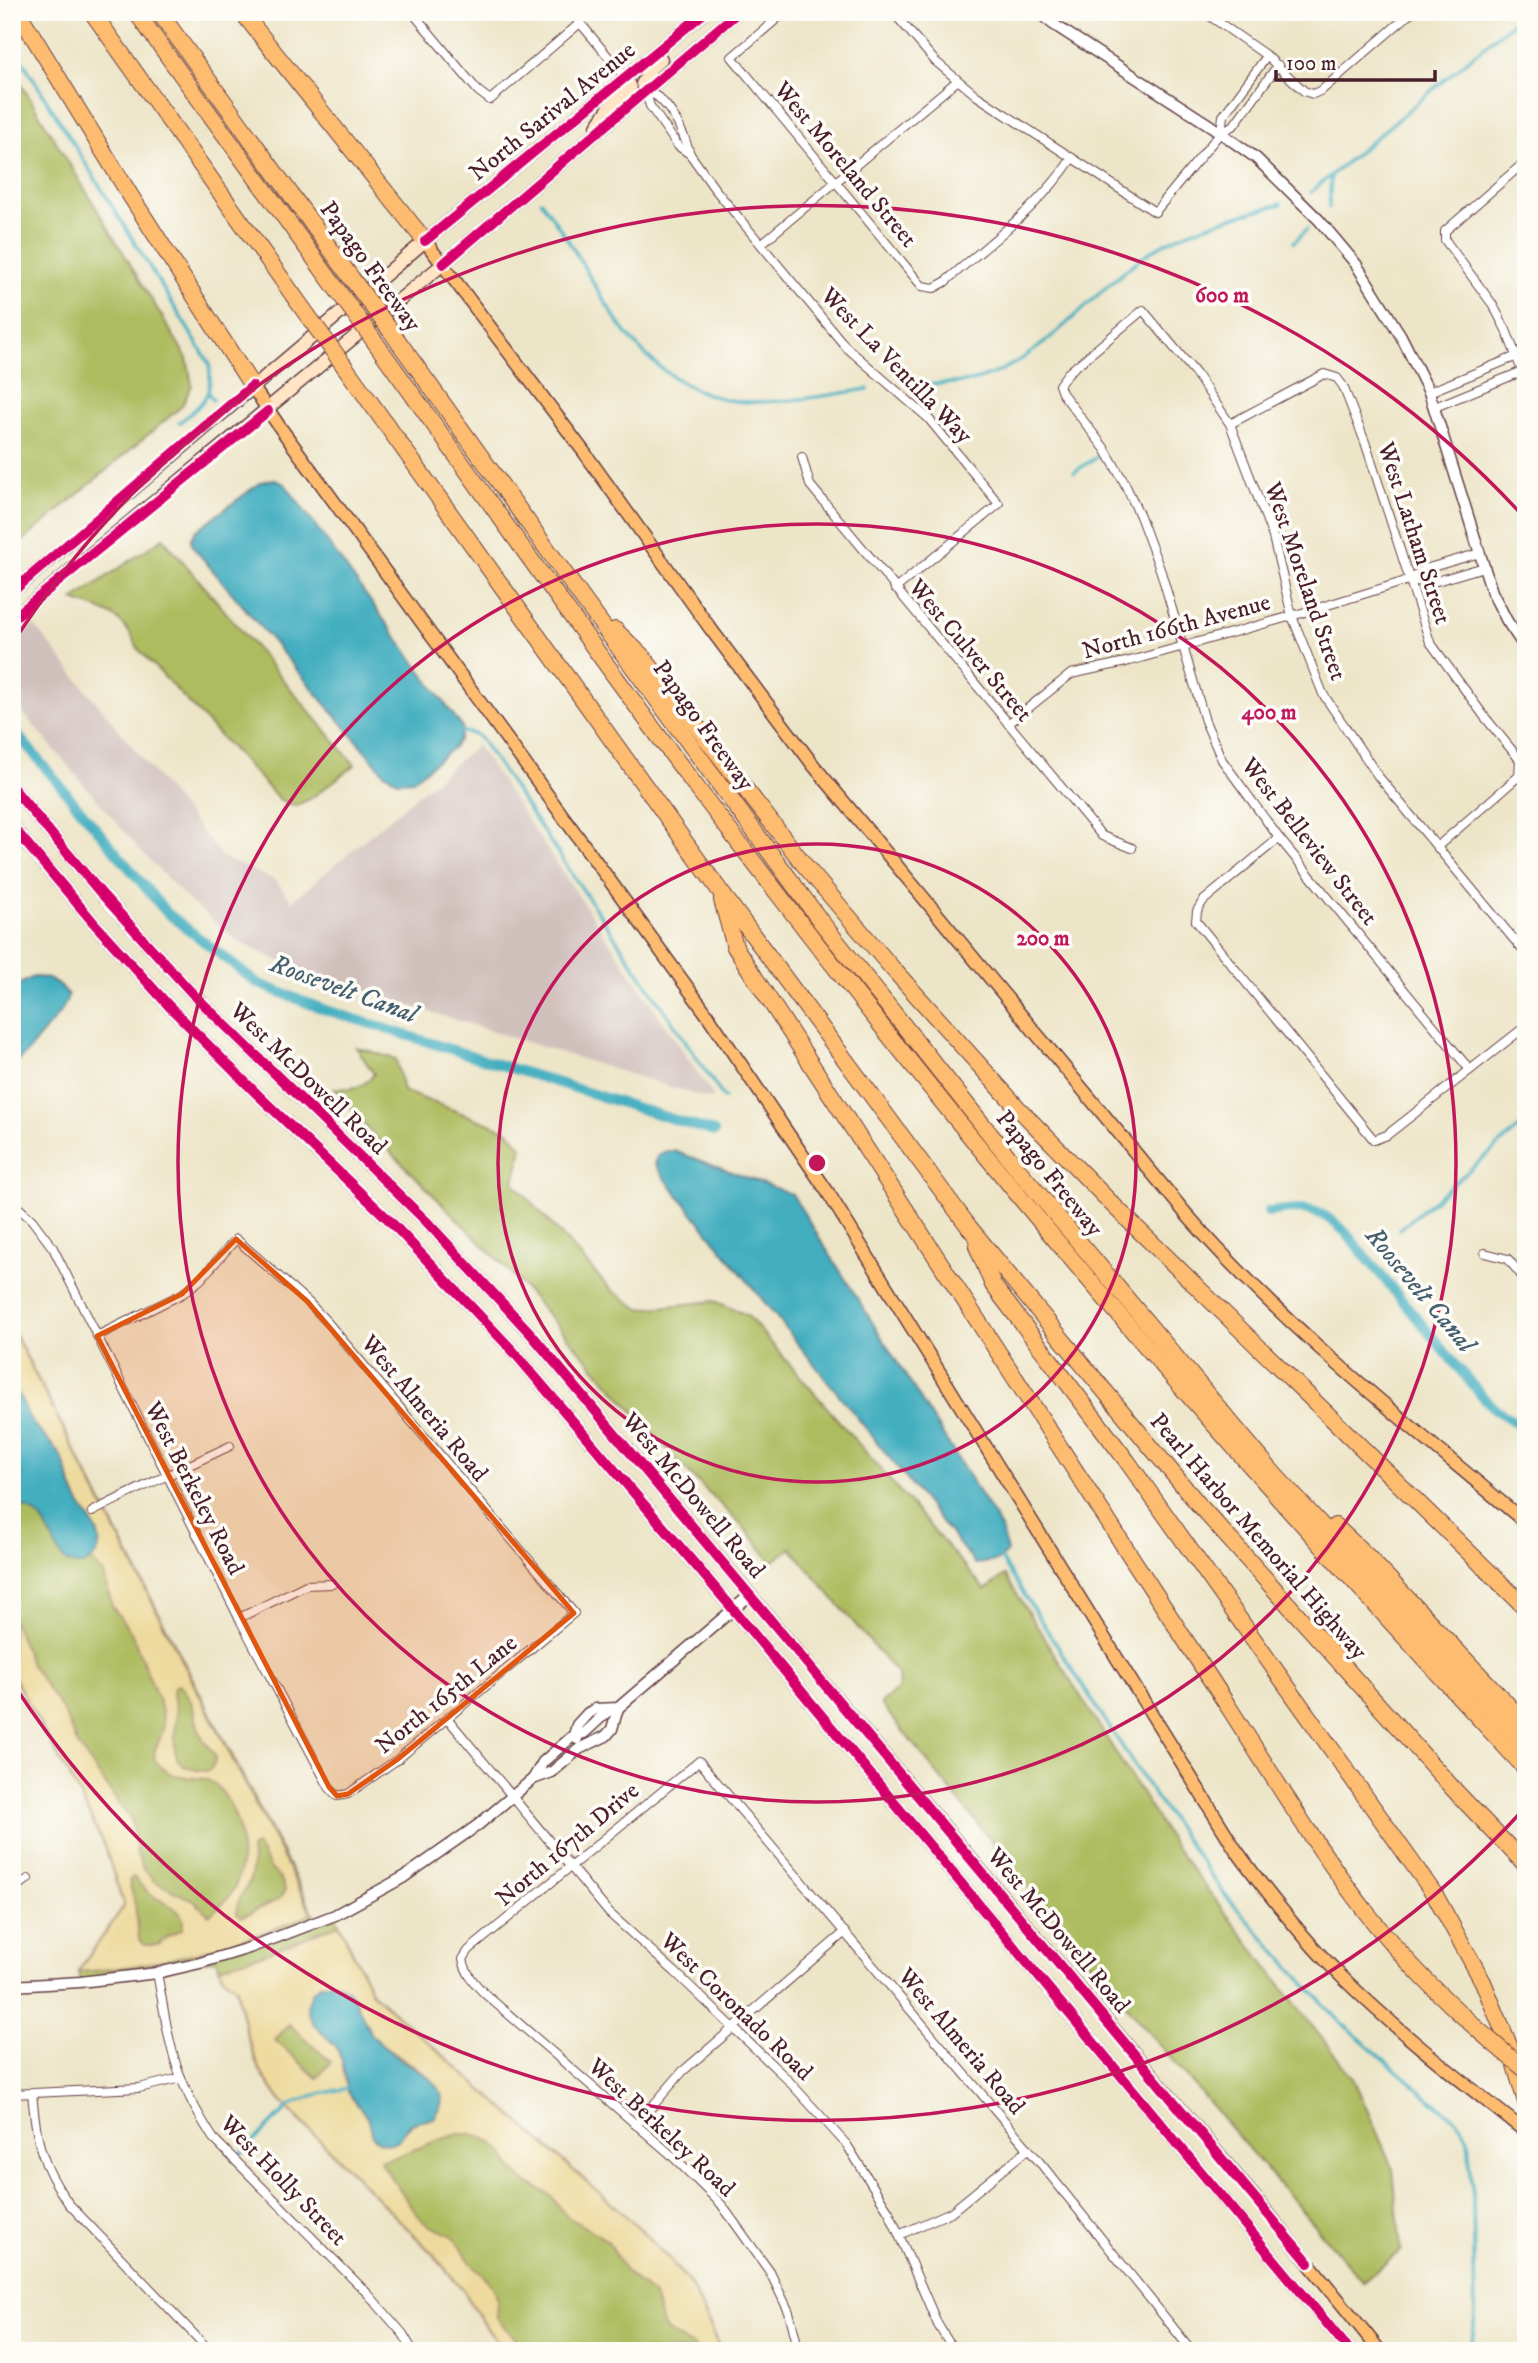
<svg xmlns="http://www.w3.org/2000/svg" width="1538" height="2363" viewBox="0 0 1538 2363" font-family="'IM FELL DW Pica',serif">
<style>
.industrial{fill:#d0c0bc}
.green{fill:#adbc5f;stroke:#7c6e45;stroke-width:2}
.sand{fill:#eeda9e;stroke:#9c7c64;stroke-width:2;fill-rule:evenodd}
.water{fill:#42aec0;stroke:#466676;stroke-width:2}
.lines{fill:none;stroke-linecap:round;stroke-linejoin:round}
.stream{stroke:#42aec0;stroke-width:3.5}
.canal{stroke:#42aec0;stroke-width:10}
.minor-casing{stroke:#623d43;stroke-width:10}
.tertiary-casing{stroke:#623d43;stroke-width:13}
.secondary-casing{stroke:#623d43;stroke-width:15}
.primary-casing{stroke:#623d43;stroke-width:15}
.motorway-casing{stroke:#623d43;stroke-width:18}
.minor{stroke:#fff;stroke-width:8}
.tertiary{stroke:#fff;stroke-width:10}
.secondary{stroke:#ffe4c6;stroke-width:12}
.primary{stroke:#febc70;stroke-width:12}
.motorway{stroke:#febc70;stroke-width:16}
.motorway-bridge-casing{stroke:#623d43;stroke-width:18;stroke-linecap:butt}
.motorway-bridge{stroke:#febc70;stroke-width:16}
.cycleway-casing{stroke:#fdfcf7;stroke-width:15}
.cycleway{stroke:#d6006c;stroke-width:10}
.marked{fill:#e0560e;fill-opacity:0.2;stroke:#e0560e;stroke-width:5;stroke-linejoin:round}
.ring{fill:none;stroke:#c2185b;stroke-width:3.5}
.labels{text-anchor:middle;stroke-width:7;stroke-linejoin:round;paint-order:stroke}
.street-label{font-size:24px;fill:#4a1f2b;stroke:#fdfcf7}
.water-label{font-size:26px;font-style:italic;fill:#465f6e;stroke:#fdfcf7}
.centre{fill:#c2185b;stroke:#fdfcf7;stroke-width:3.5}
.ring-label{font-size:21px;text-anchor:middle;font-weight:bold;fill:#c2185b;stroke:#fdfcf7;stroke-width:7;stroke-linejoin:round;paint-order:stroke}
</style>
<rect width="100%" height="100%" fill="#fdfcf7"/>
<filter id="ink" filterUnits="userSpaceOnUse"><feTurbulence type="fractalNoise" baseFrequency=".0143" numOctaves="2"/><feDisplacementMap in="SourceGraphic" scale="14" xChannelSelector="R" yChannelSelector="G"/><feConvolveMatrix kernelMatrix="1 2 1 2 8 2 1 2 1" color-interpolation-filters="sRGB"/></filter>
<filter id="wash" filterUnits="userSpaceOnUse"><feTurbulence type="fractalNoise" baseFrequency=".00686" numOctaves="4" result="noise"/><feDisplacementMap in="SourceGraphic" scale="28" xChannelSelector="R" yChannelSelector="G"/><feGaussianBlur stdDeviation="1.57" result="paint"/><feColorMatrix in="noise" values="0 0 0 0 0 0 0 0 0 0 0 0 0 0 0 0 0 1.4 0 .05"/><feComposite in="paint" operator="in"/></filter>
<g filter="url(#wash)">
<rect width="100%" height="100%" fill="#ede5c8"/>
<!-- industrial -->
<polygon class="industrial" points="34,625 222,857 275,880 292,901 477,745 714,1097 711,1099 703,1097 299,971 236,940 186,898 140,850 12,700 12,644"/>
<!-- green -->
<g class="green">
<polygon points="12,69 187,358 192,385 182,406 12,550"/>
<path d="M163,538L355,765L310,799L295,806L280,800L139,650C122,613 109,613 73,600Z"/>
<path d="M356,1047L396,1059L403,1091L509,1131L522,1147L514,1183L610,1289L640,1309L715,1301L747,1315L985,1590L1005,1575L1174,1846L1354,2080L1393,2169L1401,2250L1363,2282L1107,1984L881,1704L899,1688L898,1675L791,1548L772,1562L750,1534L682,1466L510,1272L364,1125L335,1088C353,1089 362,1089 374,1074Z"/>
<polygon points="12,1329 318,1922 335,1915 372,1993 645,2234 691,2285 717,2340 719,2351 505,2351 488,2330 463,2290 434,2255 279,2099 258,2067 246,2032 236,1987 223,1977 216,1959 80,1982 78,1972 124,1906 106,1850 80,1795 12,1674"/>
</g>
<!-- sand -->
<g class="sand">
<path d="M12,1329L312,1914C237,1945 160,1967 78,1972L124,1906L106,1850L80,1795L12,1674V1618L31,1665L62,1709L79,1747L132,1822L137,1855L142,1867L155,1882L194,1901L209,1915C218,1908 227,1902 232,1892C250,1863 241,1805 213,1783C197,1771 177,1788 155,1760C152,1749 159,1743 162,1733C165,1724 163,1714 160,1704L132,1634L112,1606L104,1574L91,1560L97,1552L99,1541L77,1500L60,1455L30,1420L12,1382ZM178,1685C195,1696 194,1721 202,1737C205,1744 213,1749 215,1756C216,1763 213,1767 208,1771C163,1771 177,1743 176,1714C176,1705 171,1696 174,1687ZM257,1845L270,1868L282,1881L285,1890L278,1900L242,1917L237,1914C234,1901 247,1890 251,1877C253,1868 252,1858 251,1849ZM133,1877C138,1882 143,1889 150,1894C163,1904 188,1908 182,1929L168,1936L158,1945H145L139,1939L135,1904L129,1881Z"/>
<path d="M339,1924L372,1993L627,2217L669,2259L691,2285L717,2340L719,2351H695L696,2348L666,2331L662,2323L654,2296L625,2271L608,2241L568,2217L550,2195L524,2181L513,2170L502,2151L488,2140L472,2134H459L439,2140L395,2157L380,2160C383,2167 418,2217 424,2222C434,2230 447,2230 457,2241C463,2248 466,2257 472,2264C479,2273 492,2281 496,2293C500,2302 493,2311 498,2319C506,2331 519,2341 529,2351H505L488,2330L463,2290L434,2255L279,2099L258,2067L246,2032L236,1987L223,1977L219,1967L264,1954ZM331,1982C356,1987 359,2020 374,2037C394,2058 423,2065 439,2089L428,2120C405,2121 407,2136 389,2144L369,2122L364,2112L352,2098L346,2084L342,2061L336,2046L314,2025L308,2013L320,1985ZM289,2024L331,2062L317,2078L275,2040Z"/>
</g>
<!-- water -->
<g class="water">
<polygon points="273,479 285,484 462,727 460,738 454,747 413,780 398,781 384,773 193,547 191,540 196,531 261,482"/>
<path d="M33,977C50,977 59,982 68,996C64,1011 56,1016 47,1028C35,1042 28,1054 12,1065V988Z"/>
<polygon points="667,1151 674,1151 792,1194 1001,1528 1007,1552 997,1561 975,1564 663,1176 655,1164 658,1155"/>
<path d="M12,1382C20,1395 24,1409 31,1421C40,1435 55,1444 62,1459C69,1473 71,1490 80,1504C89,1519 109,1539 94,1557C90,1561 85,1565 80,1565C46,1567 59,1505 12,1506Z"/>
<path d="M331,1982C358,1987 359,2018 373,2036C380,2044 390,2052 398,2058C418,2071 459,2086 434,2118L410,2124L398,2140L389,2144L380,2142L372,2136L367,2117L348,2092L342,2061L336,2046L314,2025L308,2013L307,2006L312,1992L320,1985Z"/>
</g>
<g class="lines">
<!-- stream -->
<g class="stream">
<path d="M12,44L209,363C214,396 202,404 179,423"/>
<polyline points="1311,192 1525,12"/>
<path d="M541,201C552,217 564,233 574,250C604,300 628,351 680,381C701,393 722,401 746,402C787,403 828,395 868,389"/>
<polyline points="1329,208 1331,176"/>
<polyline points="1294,242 1307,229"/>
<path d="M911,385C931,383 955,385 975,380C1043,362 1090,293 1147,254C1186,227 1235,217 1281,204"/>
<polyline points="209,394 213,400"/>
<polyline points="1074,472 1097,457"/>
<polyline points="457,731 475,734 480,738 724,1098"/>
<polyline points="1400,1229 1526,1122"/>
<polyline points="998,1554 1147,1785 1225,1895 1336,2018 1431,2100 1449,2114 1463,2128 1468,2139 1473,2197 1475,2316 1471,2351"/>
<polyline points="235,2160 289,2106 311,2096 347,2088"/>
</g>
<!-- canal -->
<g class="canal">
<polyline points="12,728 166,912 257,983 320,1008 714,1132"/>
<path d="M1268,1212C1304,1207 1319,1206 1346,1233L1480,1394L1496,1410L1526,1429"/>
</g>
</g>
</g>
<g filter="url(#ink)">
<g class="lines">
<!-- minor casing -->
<g class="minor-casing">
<g id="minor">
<polyline points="412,12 478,91 490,100 580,23"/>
<polyline points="571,12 626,78"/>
<path d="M785,12L732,57L922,286L934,288L945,282C990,242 1039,208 1072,158"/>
<polyline points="893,12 935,61 977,96 1155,212 1221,132 1234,125 1278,65"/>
<polyline points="1204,12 1267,56 1304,91 1313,94 1322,90 1412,12"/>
<polyline points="645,90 650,106 678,146 690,154 714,188 846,347 928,418 999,504 895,589"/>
<path d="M645,90C650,93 656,95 660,99C674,112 685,136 690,154"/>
<polyline points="1221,132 1223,116 1267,56"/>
<polyline points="1526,161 1445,231 1445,240 1493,305 1506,330 1526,381"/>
<polyline points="761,244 957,81"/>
<polyline points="1429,392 1517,356"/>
<polyline points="1435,407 1523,371"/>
<polyline points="1230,424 1324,374 1337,378 1343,386 1365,442 1430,642 1484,716 1520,760 1519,776 1438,846"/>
<polyline points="802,457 810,485 1102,836 1132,848"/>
<polyline points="1409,580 1430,583 1484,567"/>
<polyline points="1008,724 1071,674 1126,662 1292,616 1409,580 1425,569 1480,553"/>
<polyline points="1279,838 1203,901 1197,911 1196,921 1374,1140 1387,1135 1526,1026"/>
<polyline points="1470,1070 1279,838 1222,760 1205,721 1161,572 1140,516 1124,482 1105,449 1062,393 1059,385 1068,373 1143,310 1196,374 1230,424 1273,537 1292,616 1323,694 1378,776 1526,954"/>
<polyline points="12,1202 32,1220 53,1248 239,1618 329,1787 337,1796 348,1794 398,1759 574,1613 328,1323 308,1302 236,1239 200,1280 182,1294 97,1336"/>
<polyline points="1485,1253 1508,1259 1526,1281"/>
<path d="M92,1512C138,1488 184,1468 230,1446"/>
<polyline points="239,1618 306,1585 332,1584"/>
<polyline points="448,1719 609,1913 675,1972 787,2079 847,2145 889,2212 938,2325 954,2351"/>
<polyline points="12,1890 28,1879"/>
<path d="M157,1973C164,2008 168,2047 182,2080C190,2101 201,2119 213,2138L369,2295L403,2334L413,2351"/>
<path d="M32,2092C36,2139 40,2164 69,2204L210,2351"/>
<polyline points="12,2094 139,2088 181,2078"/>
<polyline points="636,2125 683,2071 845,1932"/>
<polyline points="899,2235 951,2212 1028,2149"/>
<path d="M799,2351L789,2312L770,2272L721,2204L669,2153L485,1994C474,1983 466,1974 463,1959L469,1950L699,1761L1042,2165L1192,2351"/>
</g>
</g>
<!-- tertiary casing -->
<g class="tertiary-casing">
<g id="tertiary">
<polyline points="1038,12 1053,24 1211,126 1256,158 1319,220 1356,264 1401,336 1429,392 1492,592 1507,621 1526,649"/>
<polyline points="577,1739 574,1735 584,1733 610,1709"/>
<polyline points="533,1779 552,1772 579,1749 606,1736 612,1729 618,1708"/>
<polyline points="12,1986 80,1982 157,1973 200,1963 249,1948 335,1915 404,1877 478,1825 533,1779 543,1762 574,1735 577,1725 588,1713 595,1709 618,1708 750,1595"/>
</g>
</g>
<!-- secondary casing -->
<g class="secondary-casing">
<g id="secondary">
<polyline points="645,90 642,84 650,69 661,59"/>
<polyline points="597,126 610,107 630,88 626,78"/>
<polyline points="12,592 425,241 705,12"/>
<polyline points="12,619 443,264 738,12"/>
</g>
</g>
<!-- primary casing -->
<g class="primary-casing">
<g id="primary">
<path d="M425,241L584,452L710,628L814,766L1187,1215C1287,1330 1409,1424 1526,1523"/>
<path d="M252,386L279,426L706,1013L827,1191L1236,1850C1268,1894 1302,1938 1342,1977C1399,2033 1463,2082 1526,2132"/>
<polyline points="12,787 100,892 191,992 426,1221 531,1334 1272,2218 1380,2351"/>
<polyline points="12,826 93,922 169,1006 258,1095 389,1220 513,1351 733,1609 1350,2351"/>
</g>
</g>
<!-- motorway casing -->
<g class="motorway-casing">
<g id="motorway">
<polyline points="18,12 130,195 252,386"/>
<polyline points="92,12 308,316"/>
<polyline points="136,12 338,291"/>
<polyline points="159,12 352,279"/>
<polyline points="242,12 425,241"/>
<polyline points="390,330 585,602 822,923 1021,1173 1274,1474 1526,1746"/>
<path d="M375,342C479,487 582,633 688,776C795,918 906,1059 1019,1196C1182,1393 1353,1582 1526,1769"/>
<polyline points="345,367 720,891 969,1227 1199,1505 1457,1793 1526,1865"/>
<polyline points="615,630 642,656 806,867 892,968 1018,1108 1113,1205 1526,1608"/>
<polyline points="722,900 735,947 1226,1703"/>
<polyline points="977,1246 993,1285 1127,1461 1435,1895 1483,1982 1509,2045 1526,2102"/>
<polyline points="1335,1526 1366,1555 1526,1724"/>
</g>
</g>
<!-- minor -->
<use href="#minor" class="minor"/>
<!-- tertiary -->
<use href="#tertiary" class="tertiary"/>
<!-- secondary -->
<use href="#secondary" class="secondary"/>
<!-- primary -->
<use href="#primary" class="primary"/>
<!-- motorway -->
<use href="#motorway" class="motorway"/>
<!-- motorway-bridge casing -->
<g class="motorway-bridge-casing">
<g id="motorway-bridge">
<polyline points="352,279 390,330"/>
<polyline points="338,291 375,342"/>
<polyline points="308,316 345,367"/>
<path d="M1226,1703C1271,1773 1315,1846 1366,1912C1412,1971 1467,2023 1526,2070"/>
</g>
</g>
<!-- motorway-bridge -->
<use href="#motorway-bridge" class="motorway-bridge"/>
<!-- cycleway casing -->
<g class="cycleway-casing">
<g id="cycleway">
<polyline points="425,241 705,12"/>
<polyline points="443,264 738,12"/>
<polyline points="12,592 252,386"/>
<polyline points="12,619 268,411"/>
<polyline points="12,787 100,892 191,992 426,1221 531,1334 1309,2263"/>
<polyline points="12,826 93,922 169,1006 258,1095 389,1220 513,1351 733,1609 1350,2351"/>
</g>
</g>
<!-- cycleway -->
<use href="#cycleway" class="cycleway"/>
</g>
</g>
<!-- marked area -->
<path class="marked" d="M236,1239L308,1302L574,1613L398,1759L348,1794L337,1796L329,1787L97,1336L182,1294Z"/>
<!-- distance rings -->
<g class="ring">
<circle cx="817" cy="1163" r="319"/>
<circle cx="817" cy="1163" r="639"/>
<path d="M1523 1810A958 958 0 0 1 14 1685M14 641A958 958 0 0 1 1523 516"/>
</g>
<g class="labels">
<!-- street labels -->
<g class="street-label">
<text transform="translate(552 111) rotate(-39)" y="8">North Sarival Avenue</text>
<text transform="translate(846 164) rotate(50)" y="8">West Moreland Street</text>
<text transform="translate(371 266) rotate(54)" y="8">Papago Freeway</text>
<text transform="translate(897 365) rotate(46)" y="8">West La Ventilla Way</text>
<text transform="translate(1415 533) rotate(72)" y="8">West Latham Street</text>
<text transform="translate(1306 581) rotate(71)" y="8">West Moreland Street</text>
<text transform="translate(1176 626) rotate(-15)" y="8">North 166th Avenue</text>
<text transform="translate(971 650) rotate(50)" y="8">West Culver Street</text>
<text transform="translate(704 725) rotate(54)" y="8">Papago Freeway</text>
<text transform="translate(1310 841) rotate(52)" y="8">West Belleview Street</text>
<text transform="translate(309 1078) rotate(44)" y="8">West McDowell Road</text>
<text transform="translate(1050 1173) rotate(51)" y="8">Papago Freeway</text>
<text transform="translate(425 1408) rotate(50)" y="8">West Almeria Road</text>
<text transform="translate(195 1488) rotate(63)" y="8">West Berkeley Road</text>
<text transform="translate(694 1495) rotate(50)" y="8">West McDowell Road</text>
<text transform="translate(1259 1536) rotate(49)" y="8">Pearl Harbor Memorial Highway</text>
<text transform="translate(446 1694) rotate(-39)" y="8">North 165th Lane</text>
<text transform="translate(567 1844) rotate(-40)" y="8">North 167th Drive</text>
<text transform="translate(1059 1930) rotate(50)" y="8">West McDowell Road</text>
<text transform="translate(737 2006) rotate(44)" y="8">West Coronado Road</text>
<text transform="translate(962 2041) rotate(50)" y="8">West Almeria Road</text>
<text transform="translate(662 2127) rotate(43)" y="8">West Berkeley Road</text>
<text transform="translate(284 2180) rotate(46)" y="8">West Holly Street</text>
</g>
<!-- water labels -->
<g class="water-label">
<text transform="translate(344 988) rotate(20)" y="9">Roosevelt Canal</text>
<text transform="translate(1421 1289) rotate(50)" y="9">Roosevelt Canal</text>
</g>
</g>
<circle cx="817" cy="1163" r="10" class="centre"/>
<g class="ring-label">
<text x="1222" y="302">600 m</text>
<text x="1269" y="719">400 m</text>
<text x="1043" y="945">200 m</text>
</g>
<!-- margin -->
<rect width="1538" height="2363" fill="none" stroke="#fdfcf7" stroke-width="42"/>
<!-- scale -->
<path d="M1276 70v10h159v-10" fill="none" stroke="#4a1f2b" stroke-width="3.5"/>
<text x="1286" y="70" font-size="21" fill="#4a1f2b" stroke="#fdfcf7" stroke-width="5" paint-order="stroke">100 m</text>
</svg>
